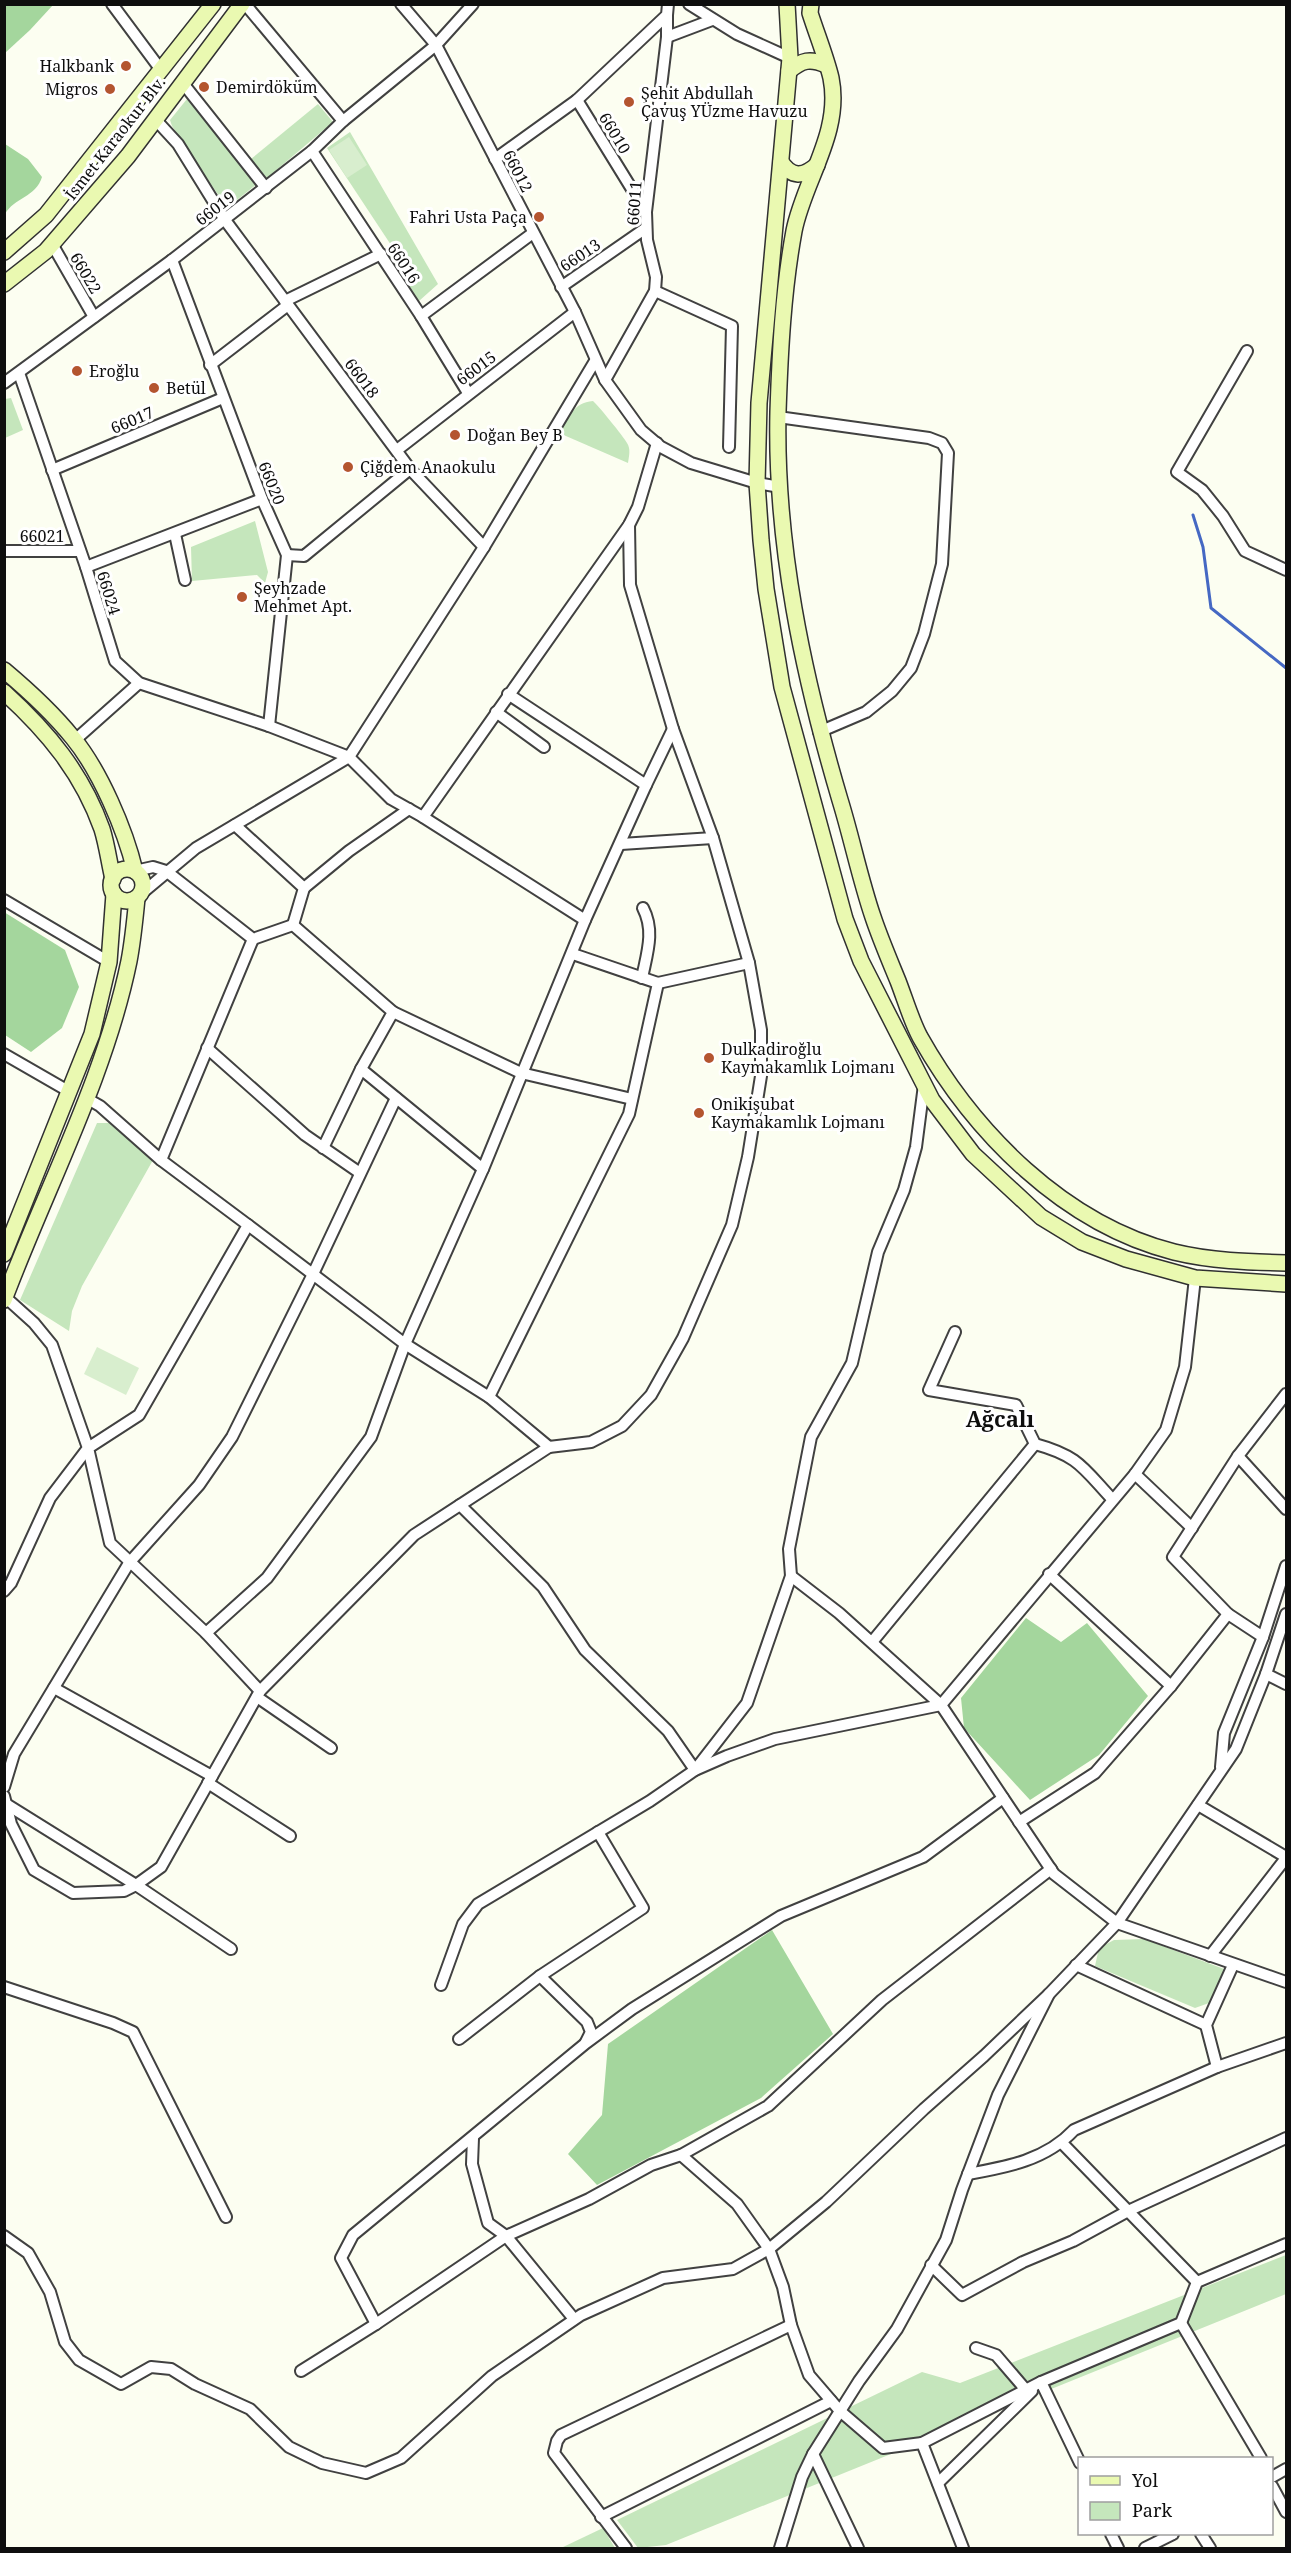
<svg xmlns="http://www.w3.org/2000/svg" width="1291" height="2553" viewBox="0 0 1291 2553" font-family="'Noto Serif',serif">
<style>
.green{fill:#c5e6bc}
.forest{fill:#a4d69d}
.pitch{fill:#d8eece}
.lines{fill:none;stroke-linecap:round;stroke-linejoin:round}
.stream{stroke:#4568c3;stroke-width:3}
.street-casing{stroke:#414141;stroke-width:14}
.secondary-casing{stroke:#303030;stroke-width:18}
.street{stroke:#fff;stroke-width:10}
.secondary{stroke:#eaf9b1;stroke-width:15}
.poi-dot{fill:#b45530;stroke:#fff;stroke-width:2}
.labels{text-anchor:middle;stroke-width:6;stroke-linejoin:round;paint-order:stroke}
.poi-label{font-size:16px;fill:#0e0e0e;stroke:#fff;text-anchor:start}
.street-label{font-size:16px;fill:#0e0e0e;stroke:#fff}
.district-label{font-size:22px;font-weight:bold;fill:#0e0e0e;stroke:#fff}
</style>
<rect width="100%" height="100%" fill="#fcfef1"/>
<!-- green -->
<g class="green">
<polygon points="187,99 257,184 227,208 172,126 170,120"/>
<polygon points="318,104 333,122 267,178 251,159"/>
<polygon points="350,132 438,284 419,301 386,250 391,245 327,148"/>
<polygon points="11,398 23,430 5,438 5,399"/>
<path d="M593,401C597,404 624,437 627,443C631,449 629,456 628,463L559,433C569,417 573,403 593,401Z"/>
<polygon points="255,521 268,572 265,583 257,575 192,581 191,547"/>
<polygon points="97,1123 109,1123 153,1160 82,1286 72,1311 69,1331 20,1300"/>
<polygon points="1144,1939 1224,1969 1209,2003 1195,2008 1095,1966 1099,1948 1114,1940"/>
<polygon points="1286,2255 1286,2294 666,2545 638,2548 617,2520 922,2372 960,2383"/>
<polygon points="603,2528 615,2548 561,2548"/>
</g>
<!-- forest -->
<g class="forest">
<polygon points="5,4 53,5 30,30 5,53"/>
<path d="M5,144L28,159L42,177C36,197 14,198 5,214Z"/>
<polygon points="4,912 65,950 79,987 62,1028 31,1052 5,1035"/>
<polygon points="1026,1618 1061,1642 1087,1623 1148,1696 1099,1755 1030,1800 964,1728 961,1698"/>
<polygon points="772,1930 833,2034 761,2098 597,2185 568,2154 602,2115 608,2044"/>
</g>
<!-- pitch -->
<g class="pitch">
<polygon points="349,137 367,165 347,178 329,150"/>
<polygon points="97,1347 139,1368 126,1395 84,1374"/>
</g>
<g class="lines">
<!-- stream -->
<polyline class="stream" points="1193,515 1203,547 1211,608 1286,668"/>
<!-- street casing -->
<g class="street-casing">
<g id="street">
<polyline points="112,4 161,70"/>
<polyline points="245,4 343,121"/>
<polyline points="401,4 436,45 575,312 605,380 641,430 661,447 691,463 757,483 780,487"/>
<polyline points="689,4 737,34 790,58"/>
<polyline points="667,37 712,20"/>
<polyline points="182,82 266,188"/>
<polyline points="577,100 646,212"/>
<polyline points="155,119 178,144 225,220 410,469 484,547"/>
<polyline points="312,151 421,316 468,393"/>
<polyline points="495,159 577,100 667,15 668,4"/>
<polyline points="52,244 94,317"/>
<polyline points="172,260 262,499 287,555 269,726"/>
<polyline points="561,287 646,228"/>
<polyline points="655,291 732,326 729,447"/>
<polyline points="285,301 381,254"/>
<polyline points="421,316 533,233"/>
<polyline points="1247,351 1177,472 1202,490 1223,516 1245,551 1286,570"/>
<polyline points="210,365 288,305"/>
<polyline points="19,373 86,567 115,661 139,683 269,726 349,757 391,799 423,817"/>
<polyline points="605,380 655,291 656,277 647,240 646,212 667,37 667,15"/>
<polyline points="4,383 172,260 312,151 343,121 436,45 473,4"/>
<polyline points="778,417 929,438 942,443 948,453 942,564 924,634 911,668 892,691 866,712 819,732"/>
<polyline points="397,450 575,312"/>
<polyline points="52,470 223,398"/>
<polyline points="175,534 185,580"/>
<polyline points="4,551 80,551"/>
<polyline points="287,555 304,556 410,469"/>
<polyline points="86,567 262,499"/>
<polyline points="508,694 646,785 585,920"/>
<polyline points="496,712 544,747"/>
<polyline points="75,740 139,683"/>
<polyline points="646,785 673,729"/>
<polyline points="235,825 304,888 293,925"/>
<polyline points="621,844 713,838"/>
<polyline points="135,871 153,867 166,871 253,939 293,925 393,1012 361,1069 483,1169"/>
<polyline points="304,888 349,851 409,809"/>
<polyline points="141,894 196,848 349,757 484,547 595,361"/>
<polyline points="4,900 109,962"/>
<polyline points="253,939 161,1160 248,1225 139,1415 88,1448 110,1543 206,1633 260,1691"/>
<path d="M642,978C647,953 655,931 643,908"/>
<polyline points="658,983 749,963"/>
<polyline points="393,1012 521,1073 632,1099"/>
<polyline points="207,1048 305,1135 360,1173"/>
<polyline points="4,1054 70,1092"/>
<polyline points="86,1098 100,1106 161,1160"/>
<polyline points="323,1148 361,1069"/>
<polyline points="248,1225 405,1344 489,1397 629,1114 658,983 573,954"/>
<polyline points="4,1296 34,1323 52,1345 88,1448 50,1498 11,1583 4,1591"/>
<path d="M955,1332L929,1390L1016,1405L1035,1444C1079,1456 1083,1468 1112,1499"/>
<polyline points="549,1447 591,1442 622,1426 651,1395 683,1338 732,1225 748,1157 761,1076 761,1030 749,963 713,838 673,729 630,585 629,525"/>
<polyline points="1238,1456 1286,1509"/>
<polyline points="1135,1474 1192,1528"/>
<polyline points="460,1505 543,1587 585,1650 668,1731 695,1770 747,1703 791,1576 789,1549 811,1437 852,1363 878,1252 904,1190 916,1147 924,1085"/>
<polyline points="1049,1574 1171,1686"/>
<polyline points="791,1576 839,1613 941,1705 1054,1874 1117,1923 1286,1982"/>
<polyline points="206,1633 267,1578 371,1437 405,1344 483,1169 585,920 423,817 629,525 638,507 657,443"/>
<polyline points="1263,1637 1228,1614 1173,1557 1238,1456 1286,1394"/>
<polyline points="872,1642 1035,1444"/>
<polyline points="1266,1674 1286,1684"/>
<polyline points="54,1688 212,1776"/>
<polyline points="257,1697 331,1748"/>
<polyline points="1221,1767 1224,1733 1263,1637 1286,1566"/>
<polyline points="208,1783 290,1836"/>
<polyline points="4,1787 14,1754 129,1563 199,1485 232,1437 313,1274 396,1098"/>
<polyline points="4,1796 11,1824 34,1870 73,1893 124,1891 136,1885 161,1867 260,1691 414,1535 549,1447 489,1397"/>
<polyline points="6,1804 136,1885 231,1949"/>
<polyline points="1198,1805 1286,1857"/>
<polyline points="1019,1822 1095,1773 1171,1686 1228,1614"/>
<polyline points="1210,1956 1286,1858"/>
<polyline points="1076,1965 1206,2025"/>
<polyline points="540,1976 587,2022 591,2032 586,2042"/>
<polyline points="441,1985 463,1924 478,1904 650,1801 695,1770 727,1756 775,1739 941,1705 1135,1474 1166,1430 1185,1367 1195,1278"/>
<polyline points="4,1987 113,2023 133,2032 226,2217"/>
<polyline points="459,2039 540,1976 643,1908 598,1832"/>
<polyline points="1217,2067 1206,2025 1233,1965"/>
<polyline points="473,2138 472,2164 488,2223 506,2236 574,2319"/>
<polyline points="1062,2143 1197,2282"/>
<polyline points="681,2155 737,2204 769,2249 783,2287 791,2325 809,2375 840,2411 883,2448 922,2443 1041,2382 1181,2323 1197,2282 1286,2244"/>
<path d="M968,2174C1007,2167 1046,2160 1074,2130L1217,2067L1286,2043"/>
<polyline points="4,2236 28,2253 50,2292 65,2342 79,2360 121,2384 151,2367 171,2369 195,2384 250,2409 289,2447 322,2463 366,2473 401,2458 492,2376 581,2315 663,2278 733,2269 769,2249 826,2202 924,2109 984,2056 1049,1994"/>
<polyline points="931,2265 962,2295 1023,2262 1073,2241 1128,2211 1286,2138"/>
<polyline points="1181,2323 1261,2458"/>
<polyline points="376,2324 341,2258 353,2235 586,2043 632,2009 781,1916 923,1857 1003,1798"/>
<polyline points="976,2348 996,2355 1026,2390"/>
<polyline points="301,2371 376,2324 506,2236 589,2199 651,2165 681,2155 768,2106 882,2000 1051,1869"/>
<polyline points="1041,2382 1080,2463"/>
<polyline points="922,2443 963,2548"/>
<polyline points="813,2454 858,2548"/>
<polyline points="1272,2477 1286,2469"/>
<polyline points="938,2483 1032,2391"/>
<polyline points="1272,2486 1286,2512"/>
<polyline points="601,2517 831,2401"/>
<polyline points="1111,2534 1118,2548"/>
<polyline points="1201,2534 1210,2548"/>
<polyline points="626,2548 554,2453 557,2441 561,2435 791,2325"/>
<polyline points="780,2548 802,2477 813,2454 859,2381 897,2329 946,2240 962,2190 998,2095 1049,1994 1117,1923 1236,1749 1266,1674 1286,1614"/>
<polyline points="1145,2548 1173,2534"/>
</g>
</g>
<!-- secondary casing -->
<g class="secondary-casing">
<g id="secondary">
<polyline points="787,4 790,58 759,403 757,483 761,540 766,589 782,687 845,919 861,961 932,1100 973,1154 1041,1217 1082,1242 1126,1259 1195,1278 1286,1284"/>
<path d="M811,4L810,13C817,35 826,57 831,78C842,133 804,180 794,231C783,291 780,352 778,412C775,544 803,675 840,800C852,839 860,879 873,917C880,938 889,959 898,981C905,999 911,1020 920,1037C974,1133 1064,1224 1174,1252C1211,1261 1248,1262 1286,1263"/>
<path d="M789,71C802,60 810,58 826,65"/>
<path d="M781,162C792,178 803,177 817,165"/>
<polyline points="4,252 46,215 213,4"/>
<polyline points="4,284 46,251 128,156 242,4"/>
<path d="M4,670C29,691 53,713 73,738C100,771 125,829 135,871"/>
<path d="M4,692C48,732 82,773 102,829C107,845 109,862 113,879"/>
<circle cx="127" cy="885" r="16"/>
<polyline points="4,1254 92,1034 109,962 114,894"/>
<path d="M4,1300C46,1188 105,1078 129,961C133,940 135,919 137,898"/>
</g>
</g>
<!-- street -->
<use href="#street" class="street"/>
<!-- secondary -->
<use href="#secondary" class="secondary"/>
</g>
<!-- markers -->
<g class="poi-dot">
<circle cx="126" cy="66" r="6"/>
<circle cx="204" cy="87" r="6"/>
<circle cx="110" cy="89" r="6"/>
<circle cx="629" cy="102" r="6"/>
<circle cx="539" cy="217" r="6"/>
<circle cx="77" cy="371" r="6"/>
<circle cx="154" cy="388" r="6"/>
<circle cx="455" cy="435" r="6"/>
<circle cx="348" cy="467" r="6"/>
<circle cx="242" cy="597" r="6"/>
<circle cx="709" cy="1058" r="6"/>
<circle cx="699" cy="1113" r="6"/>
</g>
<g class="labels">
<!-- poi labels -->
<g class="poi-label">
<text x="114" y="72" text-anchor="end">Halkbank</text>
<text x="216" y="93">Demirdöküm</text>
<text x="98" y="95" text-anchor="end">Migros</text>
<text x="641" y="99">Şehit Abdullah<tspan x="641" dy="18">Çavuş YÜzme Havuzu</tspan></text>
<text x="527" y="223" text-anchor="end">Fahri Usta Paça</text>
<text x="89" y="377">Eroğlu</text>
<text x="166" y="394">Betül</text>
<text x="467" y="441">Doğan Bey B</text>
<text x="360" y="473">Çiğdem Anaokulu</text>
<text x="254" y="594">Şeyhzade<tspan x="254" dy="18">Mehmet Apt.</tspan></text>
<text x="721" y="1055">Dulkadiroğlu<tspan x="721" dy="18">Kaymakamlık Lojmanı</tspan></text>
<text x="711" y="1110">Onikişubat<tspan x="711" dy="18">Kaymakamlık Lojmanı</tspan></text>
</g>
<!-- street labels -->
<g class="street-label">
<text transform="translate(615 133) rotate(59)" y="6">66010</text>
<text transform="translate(115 138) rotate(-52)" y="6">İsmet Karaokur Blv.</text>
<text transform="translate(518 171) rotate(63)" y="6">66012</text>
<text transform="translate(634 203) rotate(-86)" y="6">66011</text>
<text transform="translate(215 208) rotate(-38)" y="6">66019</text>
<text transform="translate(580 255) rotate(-34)" y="6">66013</text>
<text transform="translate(404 263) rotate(57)" y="6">66016</text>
<text transform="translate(86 273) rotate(60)" y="6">66022</text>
<text transform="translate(476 368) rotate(-37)" y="6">66015</text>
<text transform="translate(362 378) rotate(53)" y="6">66018</text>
<text transform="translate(132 420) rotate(-23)" y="6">66017</text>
<text transform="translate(272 483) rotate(68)" y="6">66020</text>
<text x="42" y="542">66021</text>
<text transform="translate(109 593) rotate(73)" y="6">66024</text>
</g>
<!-- district labels -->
<g class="district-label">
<text x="1000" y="1427">Ağcalı</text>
</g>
</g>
<!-- border -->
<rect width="1291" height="2553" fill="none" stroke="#0e0e0e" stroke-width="12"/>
<!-- legend -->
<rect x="1078" y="2457" width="195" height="78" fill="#ffffff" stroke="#9f9f9f" stroke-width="1.5"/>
<rect x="1090" y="2476" width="30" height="9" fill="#eaf9b1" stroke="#9f9f9f" stroke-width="1.5"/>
<text x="1132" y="2487" font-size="18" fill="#0e0e0e">Yol</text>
<rect x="1090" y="2502" width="30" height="18" fill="#c5e6bc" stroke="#9f9f9f" stroke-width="1.5"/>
<text x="1132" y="2517" font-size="18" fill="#0e0e0e">Park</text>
</svg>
